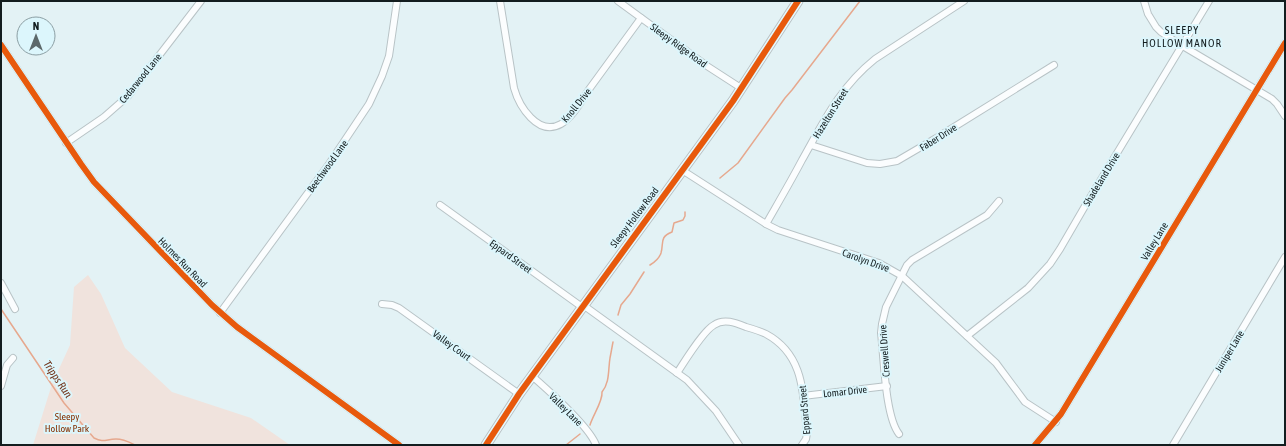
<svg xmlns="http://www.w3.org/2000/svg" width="1286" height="446" viewBox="0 0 1286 446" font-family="'Asap Condensed',sans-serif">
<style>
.green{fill:#f0e3dd}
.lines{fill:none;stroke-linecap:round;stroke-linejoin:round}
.stream{stroke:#e6a88e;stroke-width:1.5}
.minor-casing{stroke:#b8c3c6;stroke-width:8}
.secondary-casing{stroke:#b8c3c6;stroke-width:11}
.minor{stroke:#fbfdfe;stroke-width:6}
.secondary{stroke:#fbfdfe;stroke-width:9}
.cycleway-casing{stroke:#dcf6fc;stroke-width:8}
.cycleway{stroke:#e8590c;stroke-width:6}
.labels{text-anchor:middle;stroke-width:4;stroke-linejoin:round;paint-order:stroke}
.street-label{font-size:10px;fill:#131d1f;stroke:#dcf6fc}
.park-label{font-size:10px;fill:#842f00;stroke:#dcf6fc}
.neighbourhood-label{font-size:11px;letter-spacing:1px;fill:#131d1f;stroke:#dcf6fc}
.water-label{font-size:11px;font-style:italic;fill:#72341a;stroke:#dcf6fc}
</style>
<rect width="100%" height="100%" fill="#e3f2f5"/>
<!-- green -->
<polygon class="green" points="88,275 101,294 125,348 172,392 251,418 290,445 33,445 52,384 70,345 74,287"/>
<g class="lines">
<!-- stream -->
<g class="stream">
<polyline points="720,178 738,163 785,98 792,90 860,1"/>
<path d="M650,265C655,262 659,259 661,253C664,243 659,237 672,232L674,223L683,220L685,216V212"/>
<path d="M1,309L64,403L94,438C104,443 106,439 116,439C124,439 129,442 135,445"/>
<polyline points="618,315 621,305 630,294 644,272"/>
<path d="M590,425C593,415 603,401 602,392C610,382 608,370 610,358C611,353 612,347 613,342"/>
<polyline points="566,445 580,434"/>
</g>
<!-- minor casing -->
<g class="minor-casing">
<g id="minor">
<path d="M500,1L514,88C519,106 538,137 561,124C573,117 582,100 590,88C607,65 624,41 641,18"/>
<polyline points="618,1 707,66 741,88"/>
<polyline points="1144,1 1148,14 1156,27 1161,32 1181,45 1272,99 1277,104 1285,116"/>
<polyline points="1,45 81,164 94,182 212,305 237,327 399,445"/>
<polyline points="66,143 104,117 128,96 201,1"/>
<polyline points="811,145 867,163 880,164 897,161 938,137 1054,65"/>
<polyline points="682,170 766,224 778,230 879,263 902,276 996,363 1025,402 1056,422"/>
<polyline points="440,205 582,307"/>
<path d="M766,224C778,203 791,181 802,160C824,121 840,87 875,59L964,1"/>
<polyline points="1,283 15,309"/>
<polyline points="382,304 392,305 399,308 519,394"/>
<polyline points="583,305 687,380 716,411 739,445"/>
<polyline points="220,313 329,164 369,104 382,76 389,56 397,1"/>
<polyline points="967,336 1028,288 1050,264 1060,249 1085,206 1209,1"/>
<path d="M677,373C685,361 703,331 714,325C724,318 736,323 746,327C753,329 760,331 766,334C805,355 803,395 807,433L806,439L802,445"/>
<path d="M532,376C548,390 589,426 596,445"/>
<polyline points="1,386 7,365 13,358"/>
<polyline points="803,396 887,386"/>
<path d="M899,434C885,416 884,358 881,333L882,324L886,307L907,265L912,260L987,215L999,201"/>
<polyline points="1035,445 1061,414 1285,43"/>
<polyline points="1173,445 1285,257"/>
</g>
</g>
<!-- secondary casing -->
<g class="secondary-casing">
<polyline id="secondary" points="486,445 519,394 733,101 798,1"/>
</g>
<!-- minor -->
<use href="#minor" class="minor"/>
<!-- secondary -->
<use href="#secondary" class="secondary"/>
<!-- cycleway casing -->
<g class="cycleway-casing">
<g id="cycleway">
<polyline points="1,45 81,164 94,182 212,305 237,327 399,445"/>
<polyline points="486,445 519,394 733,101 798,1"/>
<polyline points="1035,445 1061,414 1285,43"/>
</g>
</g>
<!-- cycleway -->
<use href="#cycleway" class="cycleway"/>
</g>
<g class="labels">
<!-- street labels -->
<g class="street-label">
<text transform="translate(679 45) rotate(36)" y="4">Sleepy Ridge Road</text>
<text transform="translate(140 78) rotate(-51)" y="4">Cedarwood Lane</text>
<text transform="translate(576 105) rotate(-51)" y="4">Knoll Drive</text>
<text transform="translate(830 113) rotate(-58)" y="4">Hazelton Street</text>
<text transform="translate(938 137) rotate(-32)" y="4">Faber Drive</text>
<text transform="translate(327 166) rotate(-54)" y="4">Beechwood Lane</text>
<text transform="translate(1101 179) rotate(-59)" y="4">Shadeland Drive</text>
<text transform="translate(634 217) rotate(-53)" y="4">Sleepy Hollow Road</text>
<text transform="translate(1154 241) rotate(-59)" y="4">Valley Lane</text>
<text transform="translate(511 256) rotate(36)" y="4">Eppard Street</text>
<text transform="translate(866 260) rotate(20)" y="4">Carolyn Drive</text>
<text transform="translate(183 262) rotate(46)" y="4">Holmes Run Road</text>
<text transform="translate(452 345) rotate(36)" y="4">Valley Court</text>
<text transform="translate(884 351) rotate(-94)" y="4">Creswell Drive</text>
<text transform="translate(1229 351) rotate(-59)" y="4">Juniper Lane</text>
<text transform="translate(845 391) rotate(-6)" y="4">Lomar Drive</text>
<text transform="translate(566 409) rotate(45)" y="4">Valley Lane</text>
<text transform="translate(804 410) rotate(-95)" y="4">Eppard Street</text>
</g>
<!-- park labels -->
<g class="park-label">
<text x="67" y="420">Sleepy<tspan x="67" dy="12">Hollow Park</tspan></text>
</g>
<!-- neighbourhood labels -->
<g class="neighbourhood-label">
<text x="1182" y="34">SLEEPY<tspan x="1182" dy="13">HOLLOW MANOR</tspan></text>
</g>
<!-- water labels -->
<g class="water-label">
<text transform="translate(58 379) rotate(56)" y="4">Tripps Run</text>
</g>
</g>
<!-- border -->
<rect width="1286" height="446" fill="none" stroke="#131d1f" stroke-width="4"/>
<!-- north arrow -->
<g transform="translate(36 36)"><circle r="19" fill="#dcf6fc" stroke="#8c9fa4"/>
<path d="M0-3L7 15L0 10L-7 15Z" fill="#5c686a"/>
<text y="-6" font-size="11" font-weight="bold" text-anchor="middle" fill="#131d1f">N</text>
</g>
</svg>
